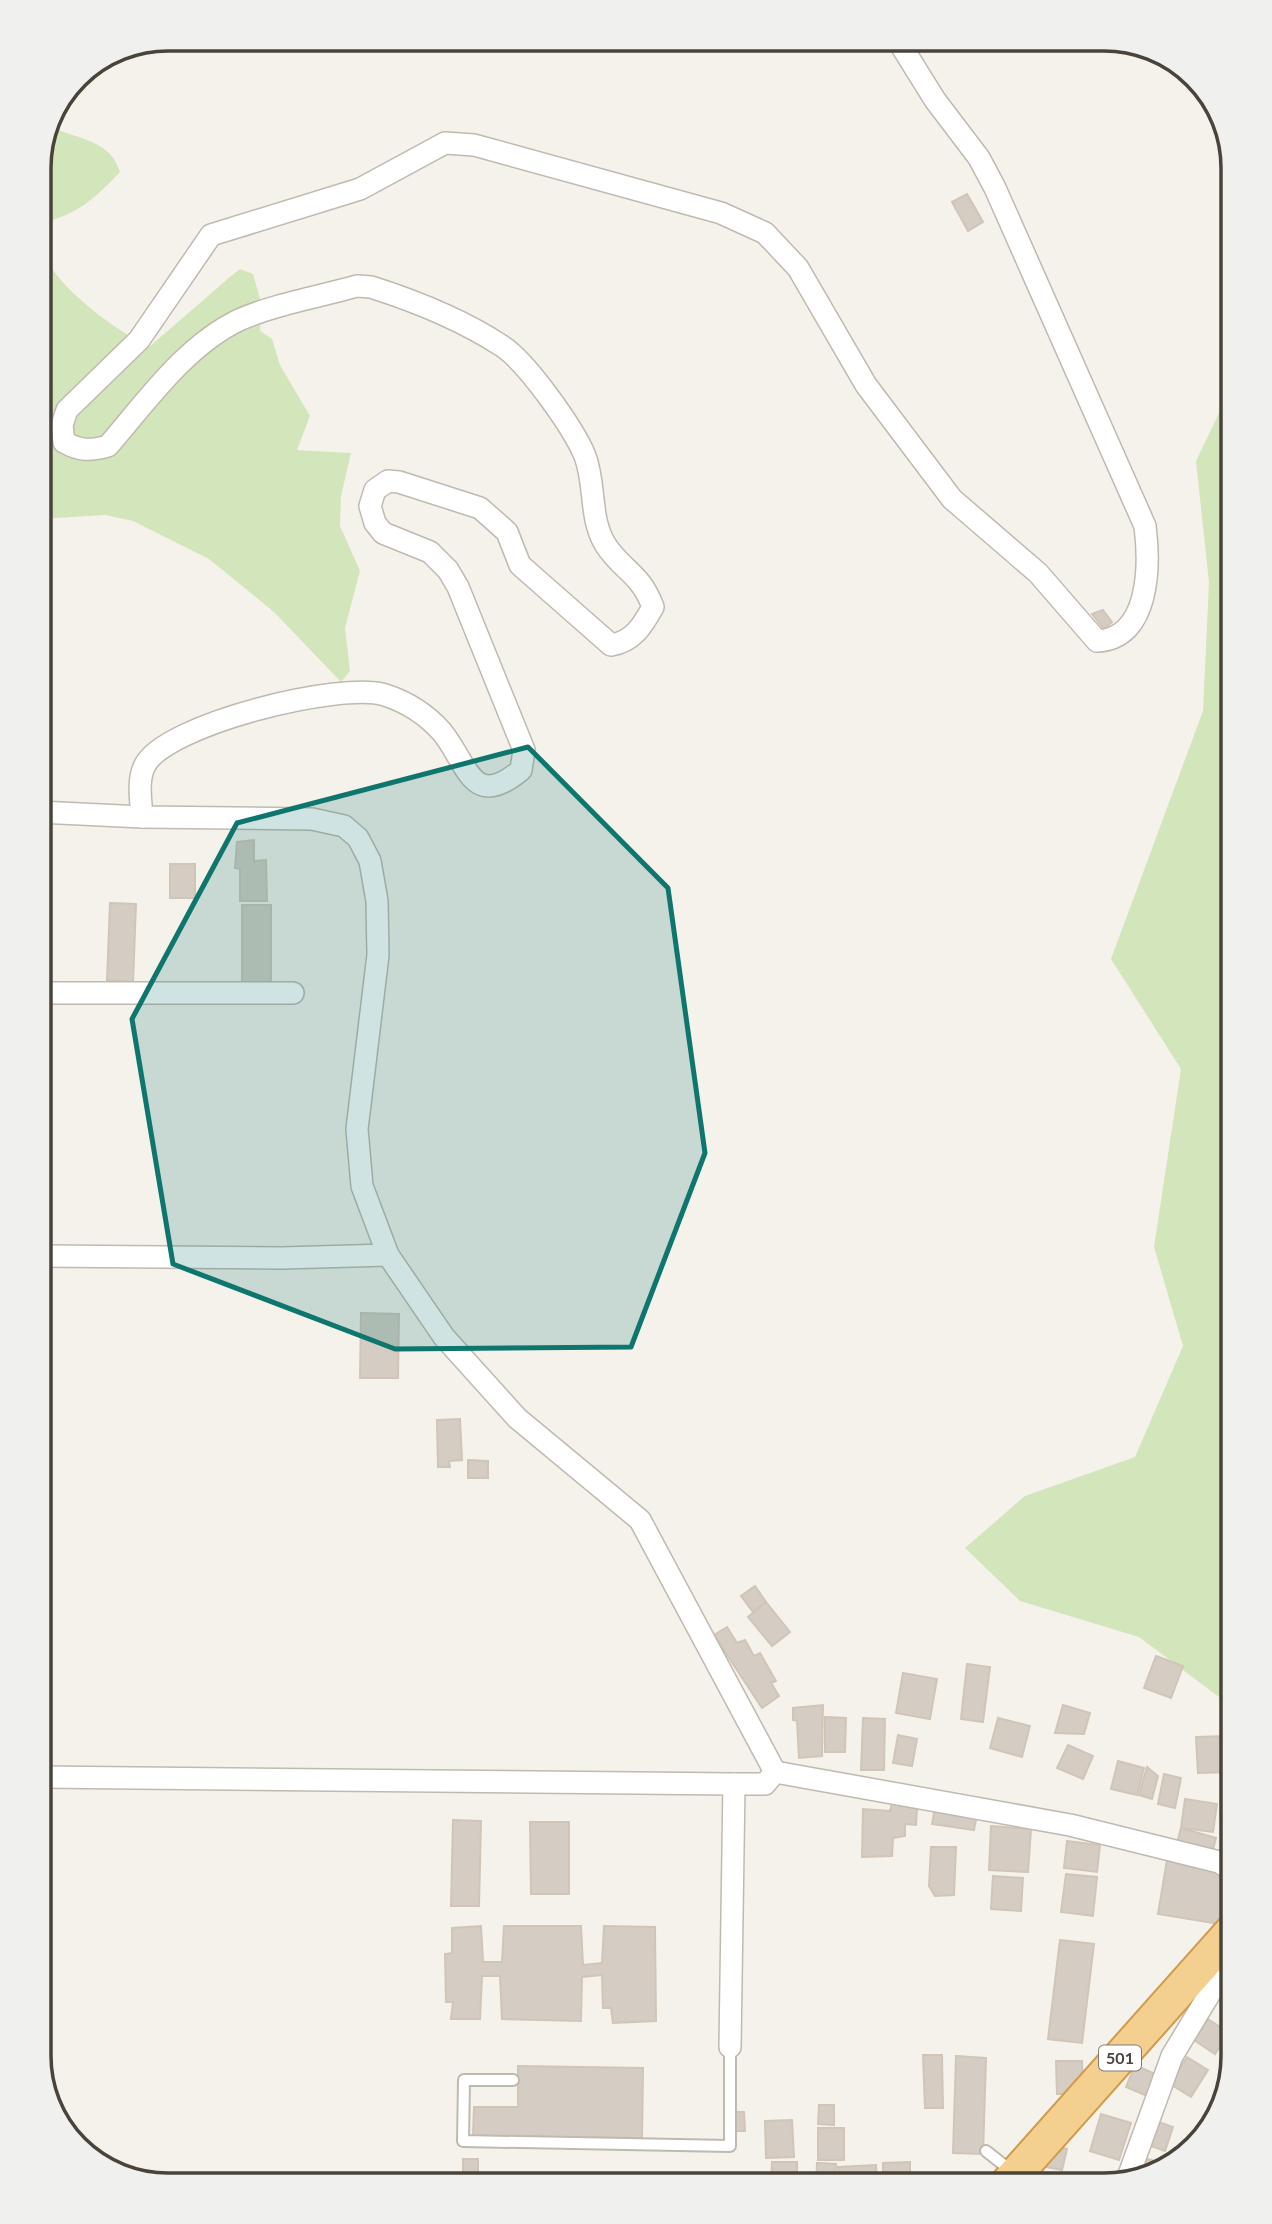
<svg xmlns="http://www.w3.org/2000/svg" width="1272" height="2224" viewBox="0 0 1272 2224" font-family="Lato,sans-serif">
<style>
.green{fill:#d3e5ba}
.building{fill:#d5cdc3;stroke:#d0c5b7;stroke-width:2}
.lines{fill:none;stroke-linecap:round;stroke-linejoin:round}
.service-casing{stroke:#c0b9b0;stroke-width:14}
.minor-casing{stroke:#c0b9b0;stroke-width:24}
.trunk-casing{stroke:#d0994b;stroke-width:37}
.service{stroke:#fff;stroke-width:10}
.minor{stroke:#fff;stroke-width:21}
.trunk{stroke:#f3d090;stroke-width:33}
.marked{fill:#0f766e;fill-opacity:0.2;stroke:#0f766e;stroke-width:5;stroke-linejoin:round}
.labels{text-anchor:middle;stroke-width:6;stroke-linejoin:round;paint-order:stroke}
.shield{fill:#fff;stroke:#807b75;stroke-width:2}
.shield-label{font-size:16px;font-weight:bold;fill:#49433a}
.rim{fill:none;stroke:#49433a;stroke-width:3.5}
</style>
<rect width="100%" height="100%" fill="#f5f2ec"/>
<!-- green -->
<g class="green">
<path d="M53,128C79,139 111,141 120,172C92,201 78,214 39,224V160Z"/>
<path d="M39,239C43,279 115,330 149,347L230,277L240,269L253,274L261,302L260,331L272,339L280,365L310,416L297,450L351,453L341,496L340,526L360,571L345,628L350,671L341,682L274,612L209,559L133,521L105,515L39,519Z"/>
<polygon points="1233,384 1233,1693 1219,1697 1139,1637 1020,1601 965,1548 1025,1496 1135,1457 1183,1346 1154,1247 1181,1069 1111,959 1203,711 1209,582 1196,461"/>
</g>
<!-- building -->
<g class="building">
<polygon points="967,194 983,222 968,231 952,202"/>
<polygon points="1103,610 1112,622 1104,629 1092,614"/>
<polygon points="254,840 254,861 266,860 267,901 240,901 240,869 235,868 237,842"/>
<rect x="170" y="864" width="25" height="34"/>
<polygon points="110,903 136,904 133,982 107,980"/>
<rect x="242" y="905" width="29" height="77"/>
<polygon points="361,1313 399,1314 398,1378 360,1378"/>
<polygon points="460,1419 462,1460 449,1461 450,1467 438,1467 437,1420"/>
<polygon points="468,1460 488,1461 488,1478 468,1478"/>
<polygon points="755,1586 766,1602 753,1612 741,1596"/>
<polygon points="766,1602 790,1632 772,1646 748,1617"/>
<polygon points="727,1627 737,1643 745,1640 754,1656 760,1653 776,1681 771,1683 779,1696 762,1708 714,1635"/>
<polygon points="1156,1656 1183,1666 1171,1698 1144,1688"/>
<polygon points="967,1664 990,1667 983,1722 961,1719"/>
<polygon points="903,1673 937,1679 930,1719 896,1713"/>
<polygon points="823,1705 822,1756 799,1758 797,1721 793,1720 793,1708"/>
<polygon points="1063,1705 1090,1713 1084,1734 1055,1733"/>
<polygon points="825,1717 846,1718 845,1752 825,1752"/>
<polygon points="863,1718 885,1719 884,1770 861,1770"/>
<polygon points="998,1718 1030,1726 1022,1757 990,1748"/>
<polygon points="898,1735 917,1739 912,1766 893,1763"/>
<polygon points="1229,1736 1231,1772 1198,1773 1196,1737"/>
<polygon points="1068,1745 1093,1756 1083,1779 1057,1768"/>
<polygon points="1118,1761 1144,1768 1137,1795 1111,1789"/>
<polygon points="1147,1767 1158,1776 1152,1799 1139,1795"/>
<polygon points="1164,1774 1181,1778 1175,1808 1158,1804"/>
<polygon points="1185,1799 1217,1804 1213,1832 1181,1828"/>
<polygon points="892,1803 917,1808 916,1825 905,1824 905,1836 893,1838 892,1856 862,1857 863,1809 890,1811"/>
<polygon points="935,1808 977,1814 974,1830 932,1824"/>
<polygon points="453,1820 481,1821 479,1906 451,1906"/>
<polygon points="530,1822 569,1822 569,1894 531,1894"/>
<polygon points="991,1826 1031,1829 1028,1872 989,1870"/>
<polygon points="1181,1828 1216,1838 1210,1861 1175,1850"/>
<polygon points="1067,1841 1100,1845 1097,1872 1064,1868"/>
<polygon points="931,1847 956,1847 954,1895 935,1896 929,1886"/>
<polygon points="1167,1860 1233,1871 1226,1925 1158,1914"/>
<polygon points="1066,1874 1097,1877 1093,1916 1061,1912"/>
<polygon points="993,1876 1023,1878 1021,1911 991,1909"/>
<polygon points="481,1926 483,1962 502,1962 504,1926 581,1926 583,1965 602,1963 604,1926 655,1927 656,2021 613,2023 611,2008 603,2008 602,1975 582,1977 581,2021 502,2019 500,1976 482,1976 480,2019 451,2019 453,2002 446,2002 445,1954 452,1953 452,1928"/>
<polygon points="1060,1940 1094,1944 1082,2043 1048,2039"/>
<polygon points="1208,2019 1229,2033 1215,2054 1194,2040"/>
<polygon points="923,2055 942,2055 943,2108 925,2108"/>
<polygon points="956,2056 986,2058 983,2154 953,2153"/>
<polygon points="1187,2057 1208,2070 1191,2097 1170,2084"/>
<polygon points="1056,2061 1082,2061 1083,2094 1057,2094"/>
<polygon points="1135,2065 1157,2075 1147,2096 1126,2087"/>
<polygon points="518,2066 643,2068 642,2138 473,2136 474,2107 518,2107"/>
<polygon points="819,2105 834,2105 834,2125 818,2124"/>
<polygon points="733,2112 744,2112 745,2131 734,2131"/>
<polygon points="1101,2114 1131,2123 1119,2160 1090,2151"/>
<polygon points="792,2120 794,2157 766,2158 765,2121"/>
<polygon points="1156,2121 1173,2127 1165,2151 1148,2145"/>
<rect x="818" y="2128" width="26" height="32"/>
<polygon points="1050,2145 1067,2149 1062,2170 1046,2167"/>
<polygon points="1141,2157 1161,2163 1158,2173 1134,2179"/>
<rect x="463" y="2159" width="15" height="26"/>
<polygon points="772,2162 797,2162 797,2185 771,2185"/>
<polygon points="910,2162 910,2185 883,2185 883,2163"/>
<polygon points="817,2163 836,2164 835,2185 816,2185"/>
<polygon points="876,2165 877,2185 839,2185 838,2167"/>
<polygon points="1033,2169 1061,2177 1059,2185 1028,2185"/>
</g>
<g class="lines">
<!-- service casing -->
<g class="service-casing">
<g id="service">
<polyline points="513,2080 464,2080 463,2141 730,2146 730,2047"/>
<polyline points="986,2151 1014,2173"/>
</g>
</g>
<!-- minor casing -->
<g class="minor-casing">
<g id="minor">
<polyline points="39,812 142,817 312,819 344,826 358,838 370,861 377,901 378,955 357,1129 362,1186 388,1255 444,1337 517,1418 640,1520 775,1772"/>
<path d="M142,817C141,801 137,780 145,765C166,724 343,681 385,695C407,702 426,714 442,732C468,764 472,811 521,770L524,750L458,587L448,570L430,552L383,533L375,523L370,506L375,490L388,481L399,482L480,508L507,532L520,565L611,645C633,642 643,625 653,607C640,572 621,570 605,544C589,517 596,485 585,456C574,429 527,362 502,346C464,321 415,301 371,287L357,286C322,296 272,305 239,320C185,346 146,402 108,446C90,451 80,451 64,442L62,425L67,410L139,340L211,235L360,189L445,143L474,145L721,213L765,233L798,268L866,385L952,499L1038,573L1097,641C1150,639 1150,565 1145,526L995,188L979,158L935,100L897,39"/>
<polyline points="39,993 293,993"/>
<polyline points="39,1256 282,1258 388,1255"/>
<polyline points="775,1772 1070,1825 1219,1862 1233,1871"/>
<polyline points="39,1777 734,1784"/>
<polyline points="730,2047 734,1784 765,1784 775,1772"/>
<polyline points="1127,2180 1172,2056 1233,1955"/>
</g>
</g>
<!-- trunk casing -->
<g class="trunk-casing">
<polyline id="trunk" points="1006,2185 1233,1930"/>
</g>
<!-- service -->
<use href="#service" class="service"/>
<!-- minor -->
<use href="#minor" class="minor"/>
<!-- trunk -->
<use href="#trunk" class="trunk"/>
</g>
<!-- marked area -->
<path class="marked" d="M528,747L668,888L705,1153L631,1347L395,1349L173,1264L132,1019L237,823Z"/>
<g class="labels">
<!-- shield labels -->
<rect class="shield" x="1099" y="2045.5" width="42" height="25" rx="5"/>
<g class="shield-label">
<text x="1120" y="2064">501</text>
</g>
</g>
<!-- crop -->
<path d="M0 0H1272V2224H0ZM168 51H1104A117 117 0 0 1 1221 168V2056A117 117 0 0 1 1104 2173H168A117 117 0 0 1 51 2056V168A117 117 0 0 1 168 51Z" fill="#f0f0ef" fill-rule="evenodd"/>
<path class="rim" d="M168 51H1104A117 117 0 0 1 1221 168V2056A117 117 0 0 1 1104 2173H168A117 117 0 0 1 51 2056V168A117 117 0 0 1 168 51Z"/>
</svg>
